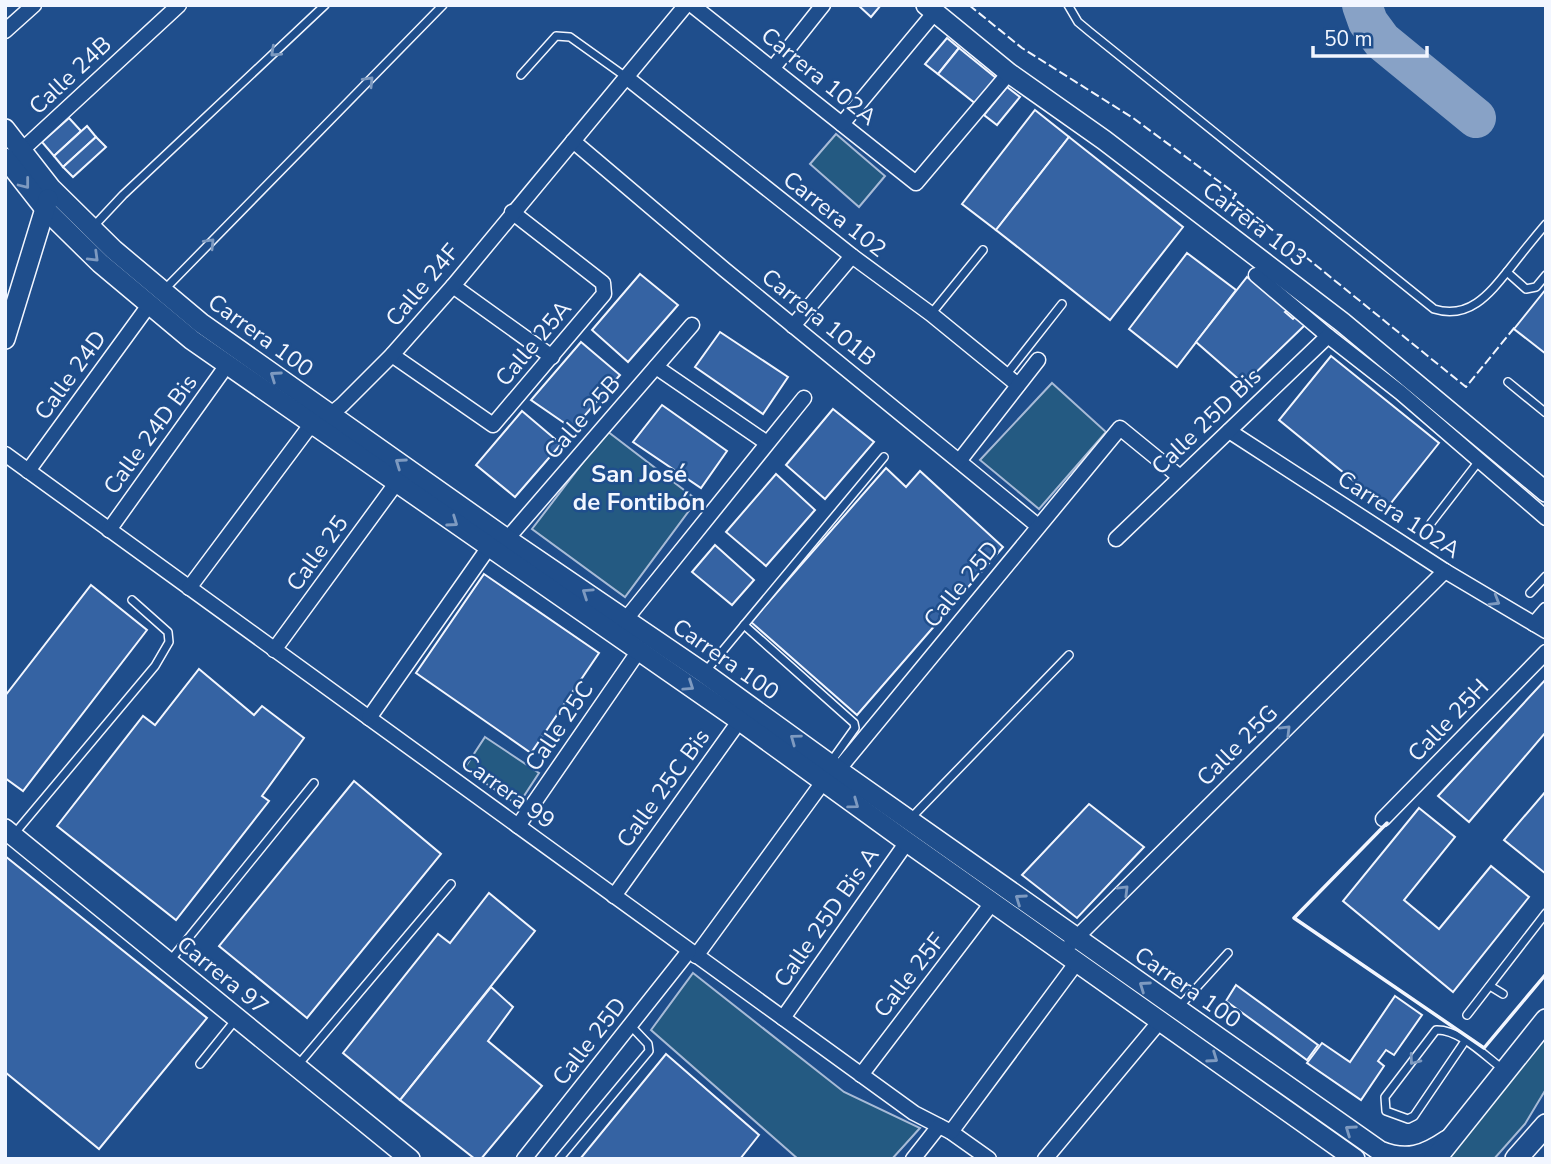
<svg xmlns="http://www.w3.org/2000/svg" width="1551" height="1164" viewBox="0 0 1551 1164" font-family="'Nunito Sans',sans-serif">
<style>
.green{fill:#245a82;stroke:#a8bbd7;stroke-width:2}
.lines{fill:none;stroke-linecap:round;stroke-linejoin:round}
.taxiway{stroke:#88a2c6;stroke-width:40}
.building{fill:#3563a3;stroke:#f2f6ff;stroke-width:2}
.lane-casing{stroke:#f2f6ff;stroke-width:10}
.street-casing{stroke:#f2f6ff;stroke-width:17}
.secondary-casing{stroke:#f2f6ff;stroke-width:22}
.primary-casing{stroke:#f2f6ff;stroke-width:24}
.lane{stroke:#1f4e8c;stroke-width:7}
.street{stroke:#1f4e8c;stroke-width:14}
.secondary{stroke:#1f4e8c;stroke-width:19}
.primary{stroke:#1f4e8c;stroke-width:21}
.fence{stroke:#f2f6ff;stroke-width:2;stroke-dasharray:9 3.5;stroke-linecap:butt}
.wall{stroke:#f2f6ff;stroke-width:3.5}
.oneway{stroke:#7e9ac0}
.labels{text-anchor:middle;stroke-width:5;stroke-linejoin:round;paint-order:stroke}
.street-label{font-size:23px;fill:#f2f6ff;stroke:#1f4e8c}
.neighbourhood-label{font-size:24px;font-weight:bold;fill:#f2f6ff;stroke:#1f4e8c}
</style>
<rect width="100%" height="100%" fill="#1f4e8c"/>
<!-- green -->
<g class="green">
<polygon points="836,134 885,176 859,207 810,164"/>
<polygon points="1052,383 1106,432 1039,509 980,460"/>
<polygon points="607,431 697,500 625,597 532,529"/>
<polygon points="485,737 539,773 518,805 464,769"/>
<polygon points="693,973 844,1092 920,1128 892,1159 798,1159 651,1030"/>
<polygon points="1546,1037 1546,1089 1525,1124 1494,1159 1447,1159"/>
</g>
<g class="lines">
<!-- taxiway -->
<polyline class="taxiway" points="1362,5 1368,22 1382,41 1476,118"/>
</g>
<!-- building -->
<g class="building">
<polygon points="858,5 881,5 871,17"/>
<polygon points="947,38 959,48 938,74 925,64"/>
<polygon points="959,48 996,78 976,104 938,74"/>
<polygon points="1007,87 1020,97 997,125 984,115"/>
<polygon points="1035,110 1069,137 996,230 962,204"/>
<polygon points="69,118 81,131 54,156 42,142"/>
<polygon points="87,126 96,137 63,167 54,156"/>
<polygon points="96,137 106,147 73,177 63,167"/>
<polygon points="1069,137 1183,227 1110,320 996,230"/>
<polygon points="1187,253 1236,290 1177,367 1129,329"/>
<polygon points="640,274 678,305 628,362 592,330"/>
<polygon points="1247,277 1289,309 1285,312 1293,319 1296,316 1306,324 1244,384 1196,342"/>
<polygon points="1546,289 1546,354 1514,329"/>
<polygon points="720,332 788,377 763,414 695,367"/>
<polygon points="581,342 620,375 573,429 531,400"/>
<polygon points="1331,356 1439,443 1387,508 1279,420"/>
<polygon points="662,405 727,451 701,488 633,442"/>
<polygon points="833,409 874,442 825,499 786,465"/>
<polygon points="522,411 561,444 515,497 476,465"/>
<polygon points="886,468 906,487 920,471 1003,547 857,715 751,622"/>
<polygon points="776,474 815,510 766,566 726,532"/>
<polygon points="715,545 754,580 732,605 692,572"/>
<polygon points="484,574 599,653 531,753 416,673"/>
<polygon points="91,585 147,630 23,791 5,778 5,696"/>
<polygon points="199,669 254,715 262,706 304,738 262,796 269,801 176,920 57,826 143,716 155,725"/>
<polygon points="1546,679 1546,732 1469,822 1438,796"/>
<polygon points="354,781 441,854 307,1018 219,946"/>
<polygon points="1546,791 1546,874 1504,840"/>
<polygon points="1089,804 1144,847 1077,918 1022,875"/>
<polygon points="1419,808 1455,837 1404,900 1439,929 1491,866 1529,897 1453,992 1343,901"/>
<polygon points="5,856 207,1018 99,1149 5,1072"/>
<polygon points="489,893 535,931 400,1100 343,1053 438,934 450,943"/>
<polygon points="1236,985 1318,1045 1307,1060 1226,1001"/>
<polygon points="491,987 513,1007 488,1041 542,1086 481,1159 475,1159 400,1100"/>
<polygon points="1395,996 1422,1015 1394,1055 1386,1050 1378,1061 1384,1066 1361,1100 1307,1063 1322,1043 1350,1062"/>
<polygon points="666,1054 759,1135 740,1159 580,1159"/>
</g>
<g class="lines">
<!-- lane casing -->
<g class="lane-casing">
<g id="lane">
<path d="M1068,5L1078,22L1090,32L1434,309C1470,320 1490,293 1511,267C1522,253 1534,238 1546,224"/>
<polyline points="521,75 556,36 570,37 626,77"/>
<polyline points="93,227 123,195 325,5"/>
<polyline points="1507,272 1526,289 1536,287 1546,275"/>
<polyline points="165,289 443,5"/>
<polyline points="931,314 983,250"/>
<polyline points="1006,375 1062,304"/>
<polyline points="1508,382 1546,413"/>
<polyline points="1431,523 1479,461"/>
<polyline points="1530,593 1546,576"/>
<polyline points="744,625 854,723 855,728 830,763"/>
<polyline points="705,672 884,457"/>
<polyline points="911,818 1069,655"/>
<polyline points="15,833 155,666 169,642 168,632 132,600"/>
<polyline points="169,962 314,783"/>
<polyline points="1490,986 1503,994"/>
<polyline points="1179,1007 1228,953"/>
<polyline points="1467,1015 1546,913"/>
<path d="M1465,1041L1414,1116L1408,1119L1386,1111L1385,1097L1436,1030C1460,1029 1486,1057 1504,1070"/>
<polyline points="200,1064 237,1018"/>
<polyline points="298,1065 451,884"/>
<polyline points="559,1159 649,1051 648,1044 630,1025"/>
</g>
</g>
<!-- street casing -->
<g class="street-casing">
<g id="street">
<polyline points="692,5 916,183 1009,73"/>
<polyline points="5,31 34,5"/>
<polyline points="773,68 823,5"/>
<polyline points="626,77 852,256 931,314 1018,385"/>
<polyline points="842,124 935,12"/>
<polyline points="573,141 725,270 1038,526"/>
<polyline points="22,150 179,5"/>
<polyline points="1256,275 1328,336 1401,393 1546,518"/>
<polyline points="453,286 552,357"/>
<polyline points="793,326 852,256"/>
<polyline points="392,355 493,425 604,294 603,283 512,212"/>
<polyline points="656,367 767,443"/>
<polyline points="1229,431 1445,571 1546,631"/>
<polyline points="5,454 914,1113 951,1132 989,1159"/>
<polyline points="960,460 1038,360"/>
<polyline points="28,471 149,305"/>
<polyline points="109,530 227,365"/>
<polyline points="507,539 692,325"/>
<polyline points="1116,539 1328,336"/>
<polyline points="189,588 307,430 316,426 342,405 392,355 453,286 686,5"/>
<polyline points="626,619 804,398"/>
<polyline points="1534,624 1546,610"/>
<polyline points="274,650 397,482"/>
<polyline points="369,718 489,547"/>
<polyline points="838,770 1120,428 1180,477"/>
<polyline points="1383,819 1546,652"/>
<polyline points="518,826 638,652"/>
<polyline points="614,896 745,713"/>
<polyline points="1071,943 1445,571"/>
<polyline points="696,956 823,782"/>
<polyline points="783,1018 907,842"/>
<polyline points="861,1075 992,903"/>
<polyline points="951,1132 1077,962"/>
<polyline points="524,1159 689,951"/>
<polyline points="913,1159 939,1126"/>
<polyline points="1045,1159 1160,1021"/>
</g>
</g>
<!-- secondary casing -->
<g class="secondary-casing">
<g id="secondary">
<polyline points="926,5 1009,73 1104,140 1342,322 1546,492"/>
<path d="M5,129L51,188L114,250L201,323L507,539L704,673L838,770L1380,1151C1407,1162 1425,1155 1447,1140"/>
<polyline points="5,158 45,209 100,263 192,340 740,721 907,842 1355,1159"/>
<polyline points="5,339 48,199"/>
<polyline points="5,829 410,1159"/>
</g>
</g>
<!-- primary casing -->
<g class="primary-casing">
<g id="primary">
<polyline points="1435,1159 1546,1020"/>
<polyline points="1516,1159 1546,1125"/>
</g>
</g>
<!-- lane -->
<use href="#lane" class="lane"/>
<!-- street -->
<use href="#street" class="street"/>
<!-- secondary -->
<use href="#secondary" class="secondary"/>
<!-- primary -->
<use href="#primary" class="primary"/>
<!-- fence -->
<polyline class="fence" points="969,5 1022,48 1133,118 1236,194 1233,198 1466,387 1515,327"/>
<!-- wall -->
<polyline class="wall" points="1387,823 1294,918 1484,1048 1546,974"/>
</g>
<!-- one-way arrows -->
<defs><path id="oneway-chevron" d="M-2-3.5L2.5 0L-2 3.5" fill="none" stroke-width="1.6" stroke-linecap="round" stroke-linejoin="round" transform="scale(1.75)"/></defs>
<g class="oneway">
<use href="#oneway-chevron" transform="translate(275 52) rotate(137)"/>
<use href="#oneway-chevron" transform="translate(369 81) rotate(-46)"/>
<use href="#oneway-chevron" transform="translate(25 184) rotate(52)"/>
<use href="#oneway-chevron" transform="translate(210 243) rotate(-46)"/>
<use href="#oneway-chevron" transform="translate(94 257) rotate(44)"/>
<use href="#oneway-chevron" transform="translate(275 376) rotate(-145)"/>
<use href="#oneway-chevron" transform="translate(400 463) rotate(-145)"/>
<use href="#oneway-chevron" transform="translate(453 522) rotate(35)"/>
<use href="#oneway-chevron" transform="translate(587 593) rotate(-146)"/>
<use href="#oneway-chevron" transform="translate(1495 601) rotate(31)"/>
<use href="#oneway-chevron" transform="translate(689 686) rotate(34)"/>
<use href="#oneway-chevron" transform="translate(1286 730) rotate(-45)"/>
<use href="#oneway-chevron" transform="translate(795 739) rotate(-144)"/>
<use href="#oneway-chevron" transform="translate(854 804) rotate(36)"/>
<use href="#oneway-chevron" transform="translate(1124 890) rotate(-45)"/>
<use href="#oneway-chevron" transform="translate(1020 899) rotate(-145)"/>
<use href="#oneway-chevron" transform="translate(1144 986) rotate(-145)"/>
<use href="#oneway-chevron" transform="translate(1213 1058) rotate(35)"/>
<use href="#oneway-chevron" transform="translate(1414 1060) rotate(127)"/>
<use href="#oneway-chevron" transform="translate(1350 1130) rotate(-145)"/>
</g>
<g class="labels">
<!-- street labels -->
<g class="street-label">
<text transform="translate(70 75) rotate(-43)" y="8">Calle 24B</text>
<text transform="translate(819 76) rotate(39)" y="8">Carrera 102A</text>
<text transform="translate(835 214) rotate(38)" y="8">Carrera 102</text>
<text transform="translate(1255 224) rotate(37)" y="8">Carrera 103</text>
<text transform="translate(422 285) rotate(-50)" y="8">Calle 24F</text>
<text transform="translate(819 317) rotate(39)" y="8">Carrera 101B</text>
<text transform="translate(261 335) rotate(36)" y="8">Carrera 100</text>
<text transform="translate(533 343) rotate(-50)" y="8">Calle 25A</text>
<text transform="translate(70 375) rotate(-54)" y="8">Calle 24D</text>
<text transform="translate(582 417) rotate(-49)" y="8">Calle 25B</text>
<text transform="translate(1206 421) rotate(-44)" y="8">Calle 25D Bis</text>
<text transform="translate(150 434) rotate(-54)" y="8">Calle 24D Bis</text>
<text transform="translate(1399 514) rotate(33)" y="8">Carrera 102A</text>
<text transform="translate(317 553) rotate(-54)" y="8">Calle 25</text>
<text transform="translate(961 584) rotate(-51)" y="8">Calle 25D</text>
<text transform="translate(726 659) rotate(35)" y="8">Carrera 100</text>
<text transform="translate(1448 720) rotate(-46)" y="8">Calle 25H</text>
<text transform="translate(559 726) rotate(-56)" y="8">Calle 25C</text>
<text transform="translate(1237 745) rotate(-45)" y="8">Calle 25G</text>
<text transform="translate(663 788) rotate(-54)" y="8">Calle 25C Bis</text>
<text transform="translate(508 791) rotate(36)" y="8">Carrera 99</text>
<text transform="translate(826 917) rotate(-55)" y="8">Calle 25D Bis A</text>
<text transform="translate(223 975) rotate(39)" y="8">Carrera 97</text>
<text transform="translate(909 975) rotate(-52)" y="8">Calle 25F</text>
<text transform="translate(1188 987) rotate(35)" y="8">Carrera 100</text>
<text transform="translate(589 1041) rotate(-52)" y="8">Calle 25D</text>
</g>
<!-- neighbourhood labels -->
<g class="neighbourhood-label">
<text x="639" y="482">San José<tspan x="639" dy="28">de Fontibón</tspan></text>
</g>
</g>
<!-- border -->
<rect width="1551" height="1164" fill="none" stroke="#f2f6ff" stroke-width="14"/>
<!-- scale -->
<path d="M1313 46v10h114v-10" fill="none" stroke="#f2f6ff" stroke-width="3.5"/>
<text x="1324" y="46" font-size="21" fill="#f2f6ff" stroke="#1f4e8c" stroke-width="5" paint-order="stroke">50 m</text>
</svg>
